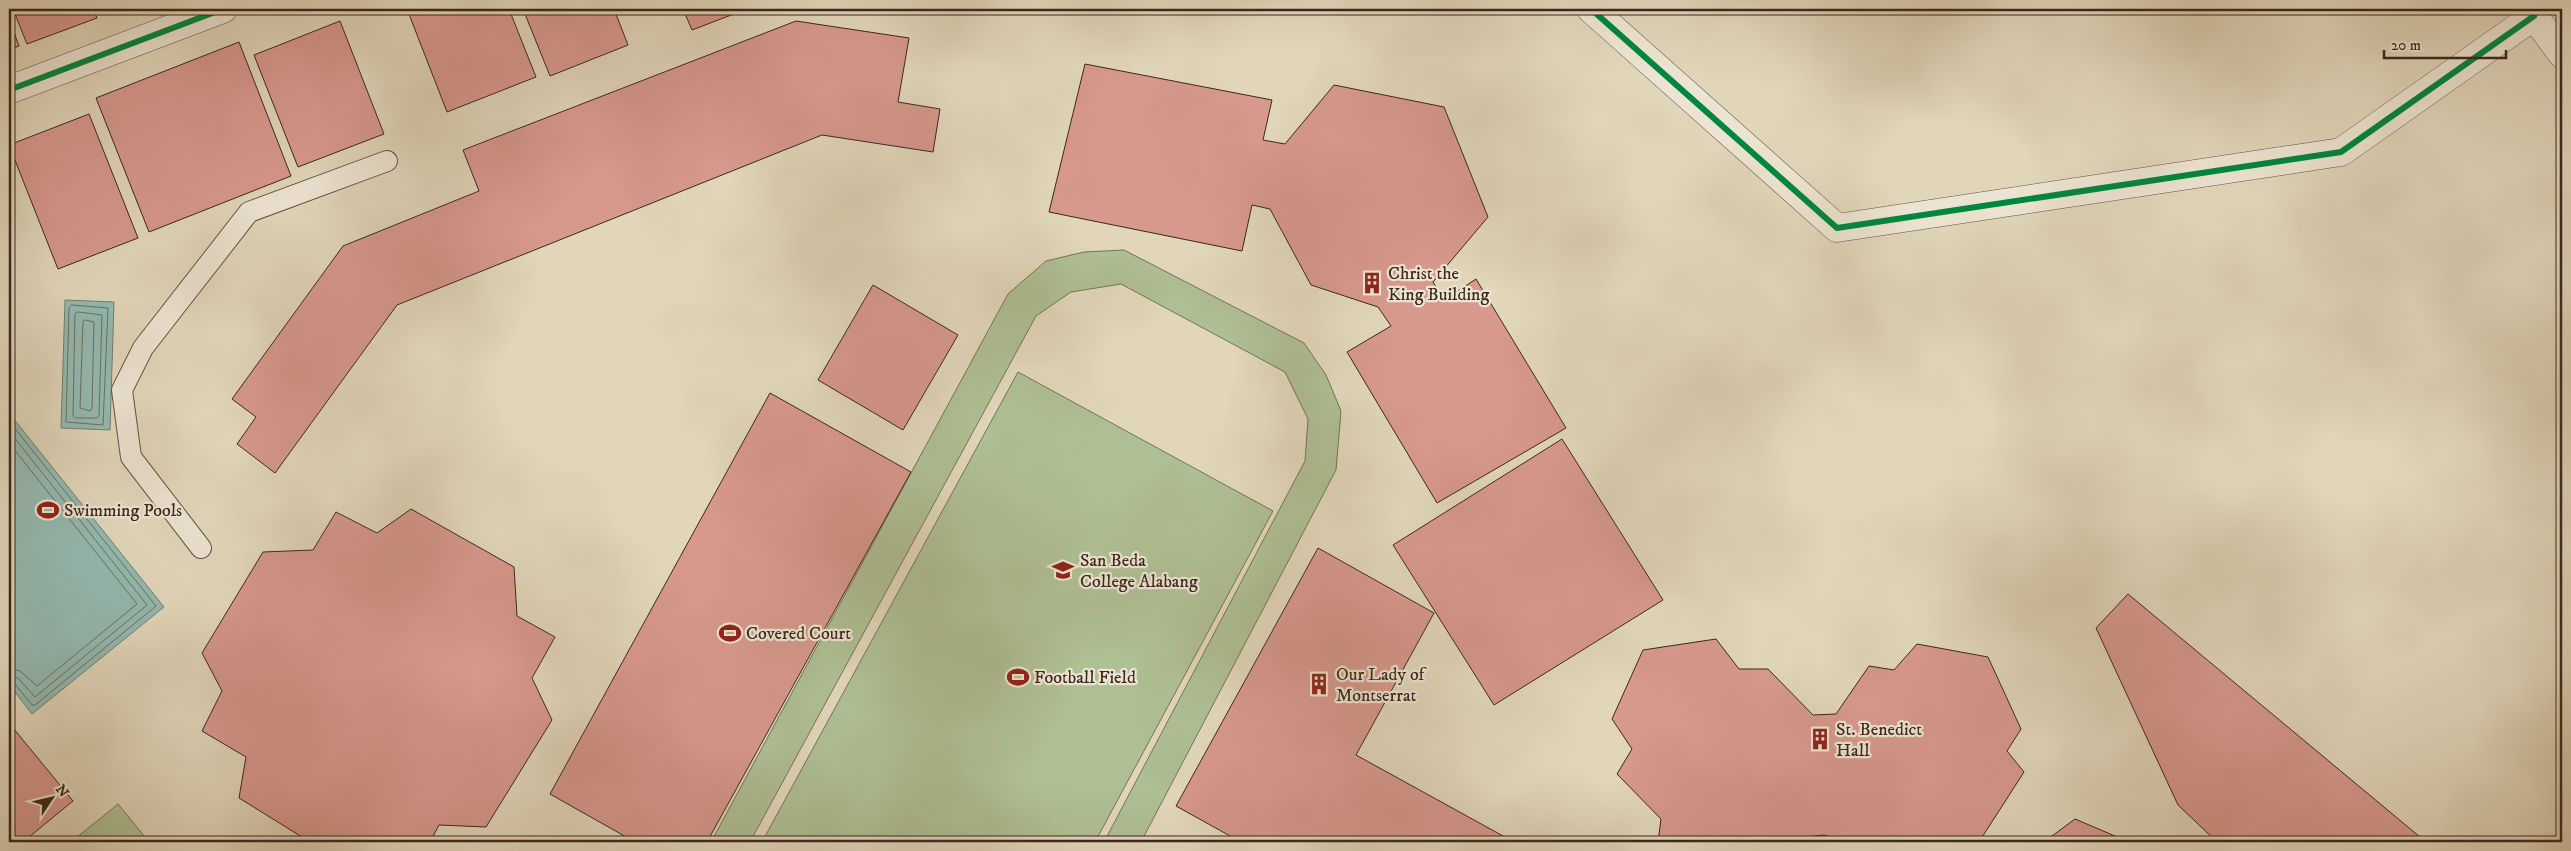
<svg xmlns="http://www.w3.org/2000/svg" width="2571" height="851" viewBox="0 0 2571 851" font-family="'IM FELL DW Pica',serif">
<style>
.green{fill:#aebf93;stroke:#757358}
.water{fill:#94b9af;stroke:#717f74}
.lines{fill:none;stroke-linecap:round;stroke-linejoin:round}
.shore{stroke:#687066;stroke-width:1}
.building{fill:#d7988d;stroke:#3c271c}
.lane-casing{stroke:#655344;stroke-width:22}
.street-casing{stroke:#655344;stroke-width:29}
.lane{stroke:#ece4d2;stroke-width:20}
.street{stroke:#ece4d2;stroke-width:28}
.cycleway-casing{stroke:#ece4d2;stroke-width:9}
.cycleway{stroke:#00873e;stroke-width:6}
.labels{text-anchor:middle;stroke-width:4.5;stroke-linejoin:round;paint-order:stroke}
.poi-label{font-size:18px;fill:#3c271c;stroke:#ece4d2;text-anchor:start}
</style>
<rect width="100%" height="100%" fill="#e1d6ba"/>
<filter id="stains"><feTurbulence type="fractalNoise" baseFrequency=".004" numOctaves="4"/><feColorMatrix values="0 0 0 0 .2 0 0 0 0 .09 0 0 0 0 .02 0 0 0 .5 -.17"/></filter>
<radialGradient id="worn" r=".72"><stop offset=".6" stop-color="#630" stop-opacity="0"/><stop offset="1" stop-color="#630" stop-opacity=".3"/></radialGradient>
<!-- green -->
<g class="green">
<polygon points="1124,250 1304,343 1326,375 1341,411 1336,470 1141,842 1104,842 1305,461 1308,419 1285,372 1121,284 1071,292 1036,316 750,842 711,842 1008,294 1046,261 1084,252"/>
<polygon points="1018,372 1273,511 1095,842 762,842"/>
<polygon points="118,804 149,842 71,842"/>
</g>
<!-- water -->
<g class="water">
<polygon points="65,300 114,302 110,430 61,428"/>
<polygon points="9,413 164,607 32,714 9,684"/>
</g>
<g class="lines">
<!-- shore -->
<g class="shore">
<polygon points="72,305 108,308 103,425 66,422 69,308"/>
<polygon points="78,312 102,315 99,416 97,418 75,418 73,416 75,314"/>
<polygon points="85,320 94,322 92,408 90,411 80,408 83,322"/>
<polyline points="9,421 156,606 35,705 32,705 14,683 9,682"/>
<polyline points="9,431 147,605 35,697 18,678 9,676"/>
<polyline points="9,443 137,604 37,686 20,671 9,668"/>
</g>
</g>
<!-- building -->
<g class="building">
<polygon points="13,9 93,9 97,18 27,44"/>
<polygon points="407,9 509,9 536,77 447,112"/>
<polygon points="523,9 614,9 628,45 550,76"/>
<polygon points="683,9 747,9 692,30"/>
<polygon points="9,19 19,46 9,50"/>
<polygon points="340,21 384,134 298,167 254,55"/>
<polygon points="796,21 909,38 898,102 940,109 933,152 822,135 397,305 275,473 237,444 256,417 232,399 343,246 479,191 463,150"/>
<polygon points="239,42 291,176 149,232 96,98"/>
<polygon points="1085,64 1272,100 1263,140 1285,144 1334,85 1444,107 1488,217 1433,282 1444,300 1476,279 1566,428 1437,503 1347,352 1391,326 1378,307 1311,285 1270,209 1252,205 1242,251 1049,212"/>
<polygon points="89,114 138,238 58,269 9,145"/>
<polygon points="873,285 958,335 903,430 818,380"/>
<polygon points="770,393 911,472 707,842 635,842 550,794"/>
<polygon points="1562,439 1663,600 1494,705 1393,545"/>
<polygon points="411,509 514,567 517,616 555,637 532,678 552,720 486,827 439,825 430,842 385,842 381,840 377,842 310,842 239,798 246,757 202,731 222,691 202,653 263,552 313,550 336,512 377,533"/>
<polygon points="1318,548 1434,613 1356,755 1514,842 1241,842 1176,806"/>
<polygon points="2128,594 2426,842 2217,842 2178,805 2096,628"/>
<polygon points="1716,639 1739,669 1768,669 1813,715 1836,714 1869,666 1894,670 1917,644 1988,657 2021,729 2007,751 2024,772 1979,842 1846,842 1824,835 1806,837 1794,842 1658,842 1661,819 1617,774 1632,749 1612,719 1643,650"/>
<polygon points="9,723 73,801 23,842 9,842"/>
<polygon points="2075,819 2129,842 2044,842"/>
</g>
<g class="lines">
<!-- lane casing -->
<g class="lane-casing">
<polyline id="lane" points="201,548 131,457 122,390 143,348 249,212 387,161"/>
</g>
<!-- street casing -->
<g class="street-casing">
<g id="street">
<polyline points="1591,9 1837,228 2341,152 2534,16"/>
<polyline points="2529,9 2562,54"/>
<polyline points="9,90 223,9"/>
</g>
</g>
<!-- lane -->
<use href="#lane" class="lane"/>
<!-- street -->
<use href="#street" class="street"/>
<!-- cycleway casing -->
<g class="cycleway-casing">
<g id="cycleway">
<polyline points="1591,9 1837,228 2341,152 2534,16"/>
<polyline points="9,90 223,9"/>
</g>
</g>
<!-- cycleway -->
<use href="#cycleway" class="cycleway"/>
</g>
<!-- icons -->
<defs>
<g id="building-bare" transform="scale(1.725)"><path d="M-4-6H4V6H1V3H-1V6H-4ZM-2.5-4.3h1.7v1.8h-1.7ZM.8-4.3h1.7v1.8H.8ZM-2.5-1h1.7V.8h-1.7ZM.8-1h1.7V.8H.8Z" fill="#8f2418" stroke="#ece4d2" stroke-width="2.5" paint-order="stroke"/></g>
<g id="stadium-bare" transform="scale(1.725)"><path d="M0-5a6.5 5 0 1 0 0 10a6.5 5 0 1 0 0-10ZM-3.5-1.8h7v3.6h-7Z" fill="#8f2418" stroke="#ece4d2" stroke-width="2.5" paint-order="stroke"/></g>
<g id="university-bare" transform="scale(1.725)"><path d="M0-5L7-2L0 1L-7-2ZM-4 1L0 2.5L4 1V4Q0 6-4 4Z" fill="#8f2418" stroke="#ece4d2" stroke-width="2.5" paint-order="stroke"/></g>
</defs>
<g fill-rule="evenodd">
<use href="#building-bare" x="1372" y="283"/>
<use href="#stadium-bare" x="48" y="510"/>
<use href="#university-bare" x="1063" y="570"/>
<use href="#stadium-bare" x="730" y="633"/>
<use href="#stadium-bare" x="1018" y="677"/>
<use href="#building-bare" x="1319" y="684"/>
<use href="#building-bare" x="1820" y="739"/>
</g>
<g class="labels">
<!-- poi labels -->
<g class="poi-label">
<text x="1388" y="279">Christ the<tspan x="1388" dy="21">King Building</tspan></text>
<text x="64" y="516">Swimming Pools</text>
<text x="1080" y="566">San Beda<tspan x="1080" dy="21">College Alabang</tspan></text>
<text x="746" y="639">Covered Court</text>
<text x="1336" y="680">Our Lady of<tspan x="1336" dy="21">Montserrat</tspan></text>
<text x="1034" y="683">Football Field</text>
<text x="1836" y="735">St. Benedict<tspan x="1836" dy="21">Hall</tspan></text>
</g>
</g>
<!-- margin -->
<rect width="2571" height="851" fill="none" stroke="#e1d6ba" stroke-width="30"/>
<rect x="10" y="10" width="2551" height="831" fill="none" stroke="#3c271c" stroke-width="2.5"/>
<rect x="15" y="15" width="2541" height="821" fill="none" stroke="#3c271c"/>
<!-- north arrow -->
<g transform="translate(52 798) rotate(55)" stroke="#ece4d2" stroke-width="4" paint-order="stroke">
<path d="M0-4L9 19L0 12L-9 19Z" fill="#3c271c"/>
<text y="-8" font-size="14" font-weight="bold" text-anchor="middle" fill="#3c271c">N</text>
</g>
<!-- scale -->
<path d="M2384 50v8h122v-8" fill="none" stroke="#3c271c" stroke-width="2.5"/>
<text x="2391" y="50" font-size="15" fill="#3c271c" stroke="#ece4d2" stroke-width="4" paint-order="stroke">20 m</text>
<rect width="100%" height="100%" filter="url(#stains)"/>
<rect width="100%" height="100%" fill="url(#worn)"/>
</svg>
